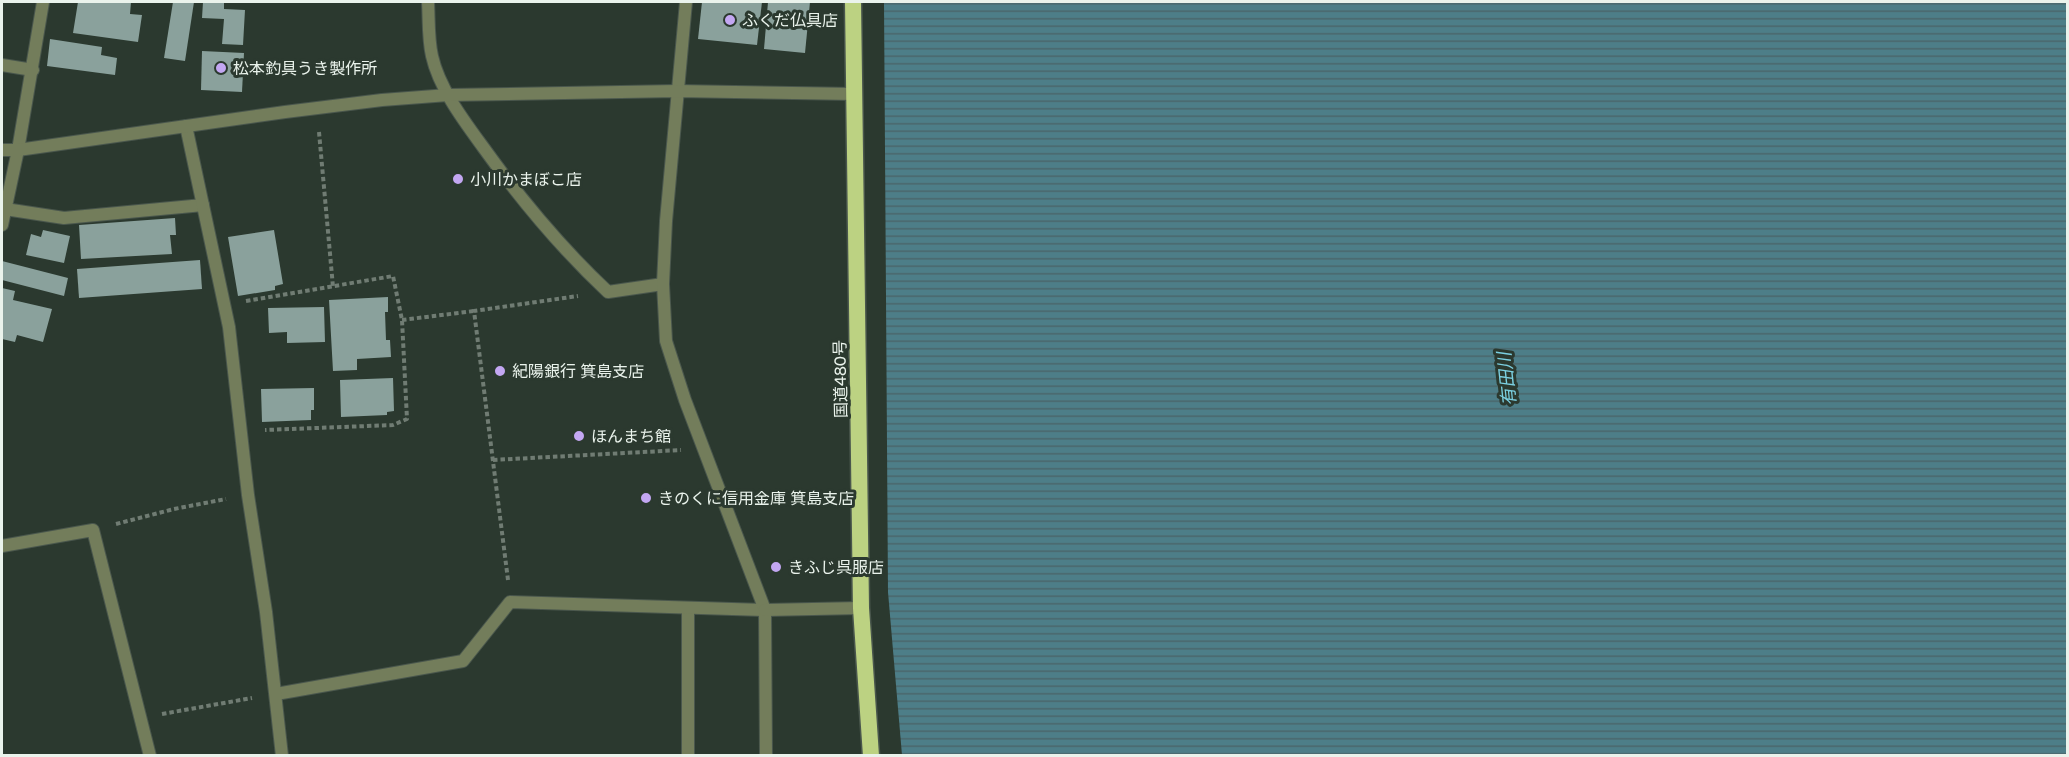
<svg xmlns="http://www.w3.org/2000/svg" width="2069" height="757" viewBox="0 0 2069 757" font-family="'Varela Round','Noto Sans JP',sans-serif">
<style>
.water{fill:url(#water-rules)}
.building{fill:#8aa19c}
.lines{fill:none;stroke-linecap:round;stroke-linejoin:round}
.service-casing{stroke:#4a574d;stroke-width:14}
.minor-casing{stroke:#4a574d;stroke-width:14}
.tertiary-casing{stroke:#4a574d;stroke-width:14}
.trunk-casing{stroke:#4a574d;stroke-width:19}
.path{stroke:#707c73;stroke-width:4;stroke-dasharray:4.5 3;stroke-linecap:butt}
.service{stroke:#737d5b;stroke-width:12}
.minor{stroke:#737d5b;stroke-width:12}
.tertiary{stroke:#737d5b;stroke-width:12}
.trunk{stroke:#bcd282;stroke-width:16}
.poi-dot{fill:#c3a7f2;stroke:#2b392f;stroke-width:2}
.labels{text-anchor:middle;stroke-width:6;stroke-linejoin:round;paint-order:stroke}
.poi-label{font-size:16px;fill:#eaf3ec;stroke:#2b392f;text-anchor:start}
.street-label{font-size:16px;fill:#eaf3ec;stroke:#2b392f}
.water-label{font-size:18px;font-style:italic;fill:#7bd0e1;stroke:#2b392f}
</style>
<defs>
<pattern id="water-rules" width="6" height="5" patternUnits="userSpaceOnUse" patternTransform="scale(1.5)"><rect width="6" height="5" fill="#4d7e88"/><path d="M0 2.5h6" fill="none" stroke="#4a666b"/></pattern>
</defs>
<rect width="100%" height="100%" fill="#2b392f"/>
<!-- water -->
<polygon class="water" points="884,2 2067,2 2067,755 902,755 888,592"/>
<!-- building -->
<g class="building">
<polygon points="78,2 131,2 130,14 142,15 138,42 73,33"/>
<polygon points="173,2 194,2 185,61 164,58"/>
<polygon points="203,2 224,2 224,9 245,10 243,45 222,44 224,19 202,18"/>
<polygon points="702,2 762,2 757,45 698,39"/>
<polygon points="768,2 810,2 805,53 764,49"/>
<polygon points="50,39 102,47 101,55 117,58 115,75 47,66"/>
<polygon points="202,51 244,53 242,92 201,90"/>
<polygon points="175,218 176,235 170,235 172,254 81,259 79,225"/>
<polygon points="43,230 70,236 64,263 26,255 31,234 41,237"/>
<polygon points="274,230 283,284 275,286 275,290 238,296 228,237"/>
<polygon points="200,260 202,289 79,298 77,269"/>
<polygon points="2,261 68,278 64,296 2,280"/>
<polygon points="2,288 15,291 13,300 52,309 43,342 17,335 15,342 2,339"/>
<polygon points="388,297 388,312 385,312 386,340 390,340 391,357 357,359 357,370 333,371 329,300"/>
<polygon points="324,307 325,342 287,343 287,332 269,333 268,308"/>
<polygon points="393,378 394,411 387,412 387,415 341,417 340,380"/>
<polygon points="314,388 314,410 311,410 311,420 262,422 261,389"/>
</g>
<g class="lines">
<!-- service casing -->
<g class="service-casing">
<g id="service">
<polyline points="2,65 33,70"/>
<polyline points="5,209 64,218 203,205"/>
<polyline points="2,225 18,150"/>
<polyline points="2,546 93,530 150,756"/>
<polyline points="688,609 688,756"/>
<polyline points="276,694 463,661 510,602 765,610"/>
</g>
</g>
<!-- minor casing -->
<g class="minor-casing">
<g id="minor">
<path d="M428,2C429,19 428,39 432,56C439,88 464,121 483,147C521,200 560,247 608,292L663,284"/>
<polyline points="686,2 666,221 663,284 666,341 685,400 765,610 766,756"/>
<polyline points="186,126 229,327 248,495 266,612 282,756"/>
<polyline points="18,150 43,2"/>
<polyline points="765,610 861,608"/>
</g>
</g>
<!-- tertiary casing -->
<g class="tertiary-casing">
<polyline id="tertiary" points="2,150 18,150 285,112 382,100 448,95 677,91 855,94"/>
</g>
<!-- trunk casing -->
<g class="trunk-casing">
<polyline id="trunk" points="853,2 861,608 871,756"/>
</g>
<!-- path -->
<g class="path">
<polyline points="319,132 333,287"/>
<polyline points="246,301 393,276 402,320 407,419 393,425 265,430"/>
<polyline points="402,320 474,311"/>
<polyline points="493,460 681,450"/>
<polyline points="116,524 174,509 226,499"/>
<polyline points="508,580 474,311 578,296"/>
<polyline points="162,714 252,698"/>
</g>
<!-- service -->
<use href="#service" class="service"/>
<!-- minor -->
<use href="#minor" class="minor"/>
<!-- tertiary -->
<use href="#tertiary" class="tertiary"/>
<!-- trunk -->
<use href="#trunk" class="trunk"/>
</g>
<!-- markers -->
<g class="poi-dot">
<circle cx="730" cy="20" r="6"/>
<circle cx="221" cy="68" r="6"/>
<circle cx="458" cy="179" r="6"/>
<circle cx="500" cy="371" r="6"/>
<circle cx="579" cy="436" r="6"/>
<circle cx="646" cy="498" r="6"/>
<circle cx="776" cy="567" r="6"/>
</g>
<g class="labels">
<!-- poi labels -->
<g class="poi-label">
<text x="742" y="26">ふくだ仏具店</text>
<text x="233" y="74">松本釣具うき製作所</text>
<text x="470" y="185">小川かまぼこ店</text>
<text x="512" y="377">紀陽銀行 箕島支店</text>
<text x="591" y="442">ほんまち館</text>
<text x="658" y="504">きのくに信用金庫 箕島支店</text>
<text x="788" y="573">きふじ呉服店</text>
</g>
<!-- street labels -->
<g class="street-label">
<text transform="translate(840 379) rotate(-91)" y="6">国道480号</text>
</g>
<!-- water labels -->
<g class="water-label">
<text transform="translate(1507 379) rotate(-96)" y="6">有田川</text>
</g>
</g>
<!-- border -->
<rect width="2069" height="757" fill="none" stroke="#eaf3ec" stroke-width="6"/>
</svg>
